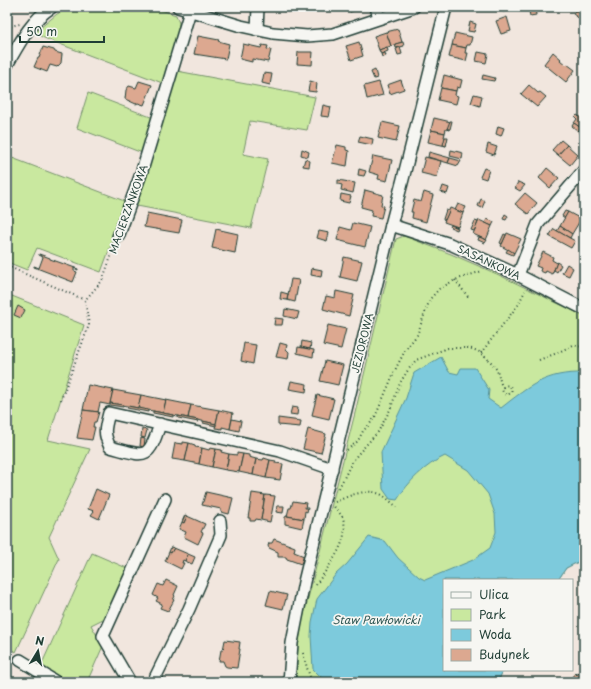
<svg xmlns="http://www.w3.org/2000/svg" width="591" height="689" viewBox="0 0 591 689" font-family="'Playpen Sans',sans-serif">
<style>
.green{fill:#c9e89f;stroke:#74926a}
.water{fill:#7dcadc;stroke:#579299}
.building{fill:#dca890;stroke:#1f3d34}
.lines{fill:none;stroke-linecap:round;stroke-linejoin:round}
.minor-casing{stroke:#1f3d34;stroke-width:14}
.path{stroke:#1f3d34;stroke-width:2;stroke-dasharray:1 3;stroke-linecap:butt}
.minor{stroke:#f6f6f2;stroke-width:11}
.labels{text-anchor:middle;stroke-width:3.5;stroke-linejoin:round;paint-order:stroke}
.street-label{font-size:10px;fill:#1f3d34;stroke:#f6f6f2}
.water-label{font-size:11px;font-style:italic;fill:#325956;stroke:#f6f6f2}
</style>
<rect width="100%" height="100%" fill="#f1e6de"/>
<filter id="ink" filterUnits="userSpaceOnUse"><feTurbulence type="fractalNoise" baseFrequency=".025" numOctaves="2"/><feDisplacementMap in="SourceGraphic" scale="8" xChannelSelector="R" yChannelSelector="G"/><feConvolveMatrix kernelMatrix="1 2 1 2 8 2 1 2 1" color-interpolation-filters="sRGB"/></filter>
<g filter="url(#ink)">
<!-- green -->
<g class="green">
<polygon points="71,7 152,7 176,15 179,23 178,34 165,84 44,38 34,33 57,14"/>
<polygon points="177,71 315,97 307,130 250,121 243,154 268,159 251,228 132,205"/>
<polygon points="88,93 156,119 145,154 77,128"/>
<polygon points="7,156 127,202 101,272 37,248 27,270 7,262"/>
<polygon points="404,236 451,254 497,274 584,316 584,559 566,568 558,580 444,580 444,670 503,670 498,682 296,682 298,647 302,622 355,413 396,239"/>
<polygon points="7,294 84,325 48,440 90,449 49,537 59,559 16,652 7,647"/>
<polygon points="92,553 129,569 107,617 91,625 103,646 87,682 62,682 40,668"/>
</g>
<!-- water -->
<path class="water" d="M441,357L449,372L458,374L461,368H475L489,390L488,399L501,408C529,386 546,372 584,373V559L566,568L558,580H444V670H503L498,682H326L313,669L311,636L312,622L317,599L336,574L347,564L369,537L385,541L398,558L419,577L425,580L473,560L490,548L496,532L495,514L488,494L468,470L445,456C425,465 408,482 397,500L390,499L383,489L381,452L406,398L414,373Z"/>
<!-- building -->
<g class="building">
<polygon points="276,7 290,7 289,12 276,9"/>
<polygon points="348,7 363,7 350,12"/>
<polygon points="501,7 510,7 510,10 503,12"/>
<polygon points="528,7 535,7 536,15 530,16"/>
<polygon points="578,7 584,7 584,22 573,14"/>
<polygon points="507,17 511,31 501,34 496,21"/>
<polygon points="470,22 476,24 474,32 468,31"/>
<polygon points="398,29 402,42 391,46 386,32"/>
<polygon points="386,32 391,46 379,50 374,36"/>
<polygon points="455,33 472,37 470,45 467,45 466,48 452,45"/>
<polygon points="198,36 219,40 218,41 229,44 226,59 194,54"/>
<polygon points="359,42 363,56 351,60 346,46"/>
<polygon points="403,42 404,46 396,48 395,44"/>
<polygon points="243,44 261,48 262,45 268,46 267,49 271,50 268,62 252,59 252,62 240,59"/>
<polygon points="452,45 466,48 465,53 468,53 466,61 449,57"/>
<polygon points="43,47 54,50 55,52 62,54 61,63 57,67 50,65 47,72 34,67 38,58 39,58"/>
<polygon points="387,47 388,51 381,54 379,50"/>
<polygon points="400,47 402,54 398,55 396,49"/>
<polygon points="298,52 313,52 312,65 297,64"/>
<polygon points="478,52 488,54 486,63 476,61"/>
<polygon points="553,52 561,59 560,60 566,65 567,64 575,70 566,82 544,64"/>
<polygon points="385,53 386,56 382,57 381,54"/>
<polygon points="375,70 377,78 374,79 371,72"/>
<polygon points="264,73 272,74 270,85 262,83"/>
<polygon points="444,75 462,80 460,88 457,87 456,91 441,88"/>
<polygon points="483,75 495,78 494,81 482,79"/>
<polygon points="401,80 404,89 390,94 387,85"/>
<polygon points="139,81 152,85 144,105 138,103 136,104 125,99 126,90 129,86 136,88"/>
<polygon points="310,81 317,83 316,92 308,91"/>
<polygon points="379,82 383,95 367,99 364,86"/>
<polygon points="529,85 538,93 540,92 546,97 537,107 521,94"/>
<polygon points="441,88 456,91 455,95 458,96 456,104 438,100"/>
<polygon points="474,94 482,96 480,106 471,103"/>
<polygon points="323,105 331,107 329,117 321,116"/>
<polygon points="577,115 582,118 584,116 584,136 578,131 581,128 574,123 577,119 575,117"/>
<polygon points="434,118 451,122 449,130 446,129 445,133 431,130"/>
<polygon points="450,121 452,121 450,129 447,129"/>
<polygon points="382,122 400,126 396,142 378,138"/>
<polygon points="574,123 581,128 578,131 572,126"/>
<polygon points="498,126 504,128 501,136 496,134"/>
<polygon points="431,130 445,133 444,137 447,138 446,146 428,142"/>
<polygon points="360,136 373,139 372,145 358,142"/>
<polygon points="445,137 448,137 446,146 443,145"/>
<polygon points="561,140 567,145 558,155 552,150"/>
<polygon points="488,144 497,147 494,155 486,152"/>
<polygon points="337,145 346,147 346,150 349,151 347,166 332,163"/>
<polygon points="567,145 578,155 570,165 558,155"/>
<polygon points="302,149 309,152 308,157 301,155"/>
<polygon points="451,150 463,153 462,159 450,156"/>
<polygon points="429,152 450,158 448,163 428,157"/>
<polygon points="373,156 392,160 387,181 378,179 379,175 369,172"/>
<polygon points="425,157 441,161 437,177 421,173"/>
<polygon points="450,158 461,161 458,166 448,163"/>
<polygon points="305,159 310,161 309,167 303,166"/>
<polygon points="484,168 489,170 486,179 480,177"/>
<polygon points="547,168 559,178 550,188 539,178"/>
<polygon points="359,169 366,171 364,176 358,175"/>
<polygon points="338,180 355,183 353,193 341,190 342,185 338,184"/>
<polygon points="518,182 525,185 520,191 515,188"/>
<polygon points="443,186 449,188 447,194 441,192"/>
<polygon points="365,190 383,195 381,205 384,206 381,218 371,216 372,210 361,207"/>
<polygon points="424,192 433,195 426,222 412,218 413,212 411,212 414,200 421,202"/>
<polygon points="525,193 537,203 528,214 515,204"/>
<polygon points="341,194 351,196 349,203 340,201"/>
<polygon points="481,199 485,201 482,208 478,206"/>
<polygon points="458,204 466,207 463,213 455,210"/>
<polygon points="450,208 463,213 458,227 444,222"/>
<polygon points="446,210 449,211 445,220 443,219"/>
<polygon points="565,211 568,212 565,218 562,216"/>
<polygon points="568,212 581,219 572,234 560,226"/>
<polygon points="147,213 182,220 179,233 144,227"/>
<polygon points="505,214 508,216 506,220 503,219"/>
<polygon points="487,219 494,222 492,226 485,223"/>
<polygon points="479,220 492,226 486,240 473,234"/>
<polygon points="475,221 478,222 474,231 471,230"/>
<polygon points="353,223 370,227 365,247 337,240 340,227 351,230"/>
<polygon points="451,225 458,228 457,230 450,227"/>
<polygon points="560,226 572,234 570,238 557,231"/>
<polygon points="216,229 238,234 235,253 212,248"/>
<polygon points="554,229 575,241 571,248 549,236"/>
<polygon points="319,231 329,233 327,241 317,238"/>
<polygon points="507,233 521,239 514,253 501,246"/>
<polygon points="504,234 506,235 502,244 500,243"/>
<polygon points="479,237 487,240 485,243 478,240"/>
<polygon points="508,249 514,253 513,255 506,252"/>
<polygon points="543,252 553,257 552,260 557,263 552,274 546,271 545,273 540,271 541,268 536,266"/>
<polygon points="39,254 50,258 50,259 78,269 78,270 74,268 74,271 77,272 73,282 34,267 34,266 39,268 43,257 39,255"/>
<polygon points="344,257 362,261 357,281 340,277"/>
<polygon points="557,262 561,265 557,272 554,270"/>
<polygon points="567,264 573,268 569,276 562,273"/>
<polygon points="312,268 322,270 321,277 311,275"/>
<polygon points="291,279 299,280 295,302 287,300"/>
<polygon points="336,291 354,295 349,316 323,309 326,296 335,298"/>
<polygon points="281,292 288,294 287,300 280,299"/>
<polygon points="18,306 25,310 21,318 14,315"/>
<polygon points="285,309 299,312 297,319 284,316"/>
<polygon points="275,318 283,319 282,325 274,325"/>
<polygon points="328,325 346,329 341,349 323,345"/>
<polygon points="302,341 311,343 310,349 301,347"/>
<polygon points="244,343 256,345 253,364 241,361"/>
<polygon points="280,343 287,345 286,349 289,352 288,359 276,357"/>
<polygon points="298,347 314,350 313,357 297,353"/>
<polygon points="325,361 343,365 338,385 320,381"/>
<polygon points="291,381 307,384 306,392 289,389"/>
<polygon points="88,385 113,390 110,405 100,403 98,412 83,410"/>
<polygon points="113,390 141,395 138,408 110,403"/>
<polygon points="141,395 166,400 163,413 138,408"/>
<polygon points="317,395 334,399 329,419 312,415"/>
<polygon points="166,400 191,405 188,418 163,413"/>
<polygon points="110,403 123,405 123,407 110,405"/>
<polygon points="191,405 219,410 216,424 188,418"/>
<polygon points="128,406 148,410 148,412 127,408"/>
<polygon points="292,407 298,408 297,415 290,414"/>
<polygon points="83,410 99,412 96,422 94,422 93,427 95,427 92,440 77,438"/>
<polygon points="219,410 233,413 230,429 222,427 222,429 215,428"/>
<polygon points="153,411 173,415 173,417 153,413"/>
<polygon points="178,416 198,420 198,422 178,418"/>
<polygon points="278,418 301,421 300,427 278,425"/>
<polygon points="232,419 241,421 239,431 230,429"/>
<polygon points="203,421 216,424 216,426 203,423"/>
<polygon points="142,429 147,430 145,438 141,437"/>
<polygon points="308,429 326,434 321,453 303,449"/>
<polygon points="141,438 145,439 144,447 140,446"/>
<polygon points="183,442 189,443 185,461 172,459 175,443 183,444"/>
<polygon points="189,443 195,445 195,447 202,448 199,464 185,461"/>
<polygon points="202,448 209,450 210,448 216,449 212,467 199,464"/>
<polygon points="216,449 222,450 221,452 229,454 226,470 212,467"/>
<polygon points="237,453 243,454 239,472 226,470 229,454 237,455"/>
<polygon points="243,454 249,455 249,457 256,459 253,475 239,472"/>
<polygon points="264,458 270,460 266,478 253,475 256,459 263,460"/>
<polygon points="270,460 276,461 275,463 283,464 280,480 266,478"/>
<polygon points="96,489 109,495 99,519 91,515 94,511 88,509"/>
<polygon points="206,492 233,498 229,514 221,512 221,509 202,505"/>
<polygon points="252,493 265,495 261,520 256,519 255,521 250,521 250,518 248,518"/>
<polygon points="265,495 275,496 270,522 261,520"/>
<polygon points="293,501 306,503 305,508 308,508 307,512 305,511 304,519 287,516 289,508 291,508"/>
<polygon points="277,506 284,506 283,513 276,512"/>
<polygon points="185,515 187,516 184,523 182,522"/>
<polygon points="187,516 205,524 201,532 203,533 198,544 184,537 186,532 179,529 182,522 184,523"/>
<polygon points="287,516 304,519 302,528 285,524 285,517"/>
<polygon points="274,539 295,547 294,552 304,556 301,564 287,559 286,557 278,557 278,552 269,548 268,546 269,543 272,543"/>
<polygon points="171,547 174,548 171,553 169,552"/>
<polygon points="174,548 188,554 185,561 183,560 182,563 184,563 181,569 165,561 169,552 171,553"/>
<polygon points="188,554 195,557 192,564 185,561"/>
<polygon points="166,580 178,586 174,595 175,596 173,600 174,600 168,611 160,608 162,604 156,601 158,598 153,595 158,584 163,586"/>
<polygon points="270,591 287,595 283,609 266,605"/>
<polygon points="225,640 240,642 239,649 240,649 237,668 227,667 225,666 223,661 219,661 221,650 223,650"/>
<polygon points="581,669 584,672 584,682 568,682 575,673 577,675"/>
<polygon points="529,678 533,681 532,682 526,682"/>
</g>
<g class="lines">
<!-- minor casing -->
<g class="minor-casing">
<g id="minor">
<polyline points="178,7 241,26 273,33 307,36 333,34 414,7"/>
<polyline points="376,7 379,18"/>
<polyline points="257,30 258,7"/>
<path d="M7,65C19,44 31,20 52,7"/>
<polyline points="391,225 450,244 518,275 584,309"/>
<polyline points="118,237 141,174 190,11"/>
<polyline points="518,275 538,224 584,170"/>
<path d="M160,424C148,462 145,456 110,447C103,433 105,428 109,413L280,451L332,469"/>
<polyline points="20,660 56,682"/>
<polyline points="130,682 103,636 165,499"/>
<polyline points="153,682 189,609 221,535 220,521"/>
<polyline points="289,682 292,643 304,582 391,225 403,179 446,7"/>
</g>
</g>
<!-- path -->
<g class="path">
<polyline points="7,28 15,25 20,24"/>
<polyline points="7,266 85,300"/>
<polyline points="455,280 469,298"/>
<polyline points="481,353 518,305 525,291"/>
<polyline points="539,360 557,353 573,345 584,347"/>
<circle cx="507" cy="390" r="4.5"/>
<polyline points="61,400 89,325 85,300 102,281 115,246"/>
<polyline points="347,450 358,441 363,431 369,425 375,417 397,366 406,349 417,335 430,299 439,289 455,280 482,271"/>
<polyline points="339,488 350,466 357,455 378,432 390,410 400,383 408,370 416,360 448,348 469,348 478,351 492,363 497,370 501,384 503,387"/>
<path d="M335,502C349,496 367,487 382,495C387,498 392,503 397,507"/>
<path d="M316,585C327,567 353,540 342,516C340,513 336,510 334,506"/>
<polyline points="303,653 307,668 312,682"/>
</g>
<!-- minor -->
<use href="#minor" class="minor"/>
</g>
</g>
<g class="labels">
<!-- street labels -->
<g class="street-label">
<text transform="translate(128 209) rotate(-70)" y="4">MACIERZANKOWA</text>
<text transform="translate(489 262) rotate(25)" y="4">SASANKOWA</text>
<text transform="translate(362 343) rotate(-76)" y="4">JEZIOROWA</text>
</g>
<!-- water labels -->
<g class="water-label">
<text x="376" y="624">Staw Pawłowicki</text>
</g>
</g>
<!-- margin -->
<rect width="591" height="689" fill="none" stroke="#f6f6f2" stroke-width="24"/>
<rect x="12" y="12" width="567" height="665" fill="none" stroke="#1f3d34" stroke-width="1.5" filter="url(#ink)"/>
<!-- legend -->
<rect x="443" y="579" width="130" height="92" fill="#f6f6f2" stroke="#a0aca6"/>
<rect x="451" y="592" width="20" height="6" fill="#f6f6f2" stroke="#a0aca6"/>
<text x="479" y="599" font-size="12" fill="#1f3d34">Ulica</text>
<rect x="451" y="609" width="20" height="12" fill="#c9e89f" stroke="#a0aca6"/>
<text x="479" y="619" font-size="12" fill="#1f3d34">Park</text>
<rect x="451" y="629" width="20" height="12" fill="#7dcadc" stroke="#a0aca6"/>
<text x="479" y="639" font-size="12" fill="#1f3d34">Woda</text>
<rect x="451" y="649" width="20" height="12" fill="#dca890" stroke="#a0aca6"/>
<text x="479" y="659" font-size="12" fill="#1f3d34">Budynek</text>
<!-- north arrow -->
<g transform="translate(38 651) rotate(10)" stroke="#f6f6f2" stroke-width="3" paint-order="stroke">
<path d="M0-3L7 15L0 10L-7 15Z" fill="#1f3d34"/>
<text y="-6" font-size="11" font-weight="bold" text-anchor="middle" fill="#1f3d34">N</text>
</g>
<!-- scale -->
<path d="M20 36v6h84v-6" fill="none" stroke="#1f3d34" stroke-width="2"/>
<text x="26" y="36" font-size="12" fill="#1f3d34" stroke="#f6f6f2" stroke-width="3" paint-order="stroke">50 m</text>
</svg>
